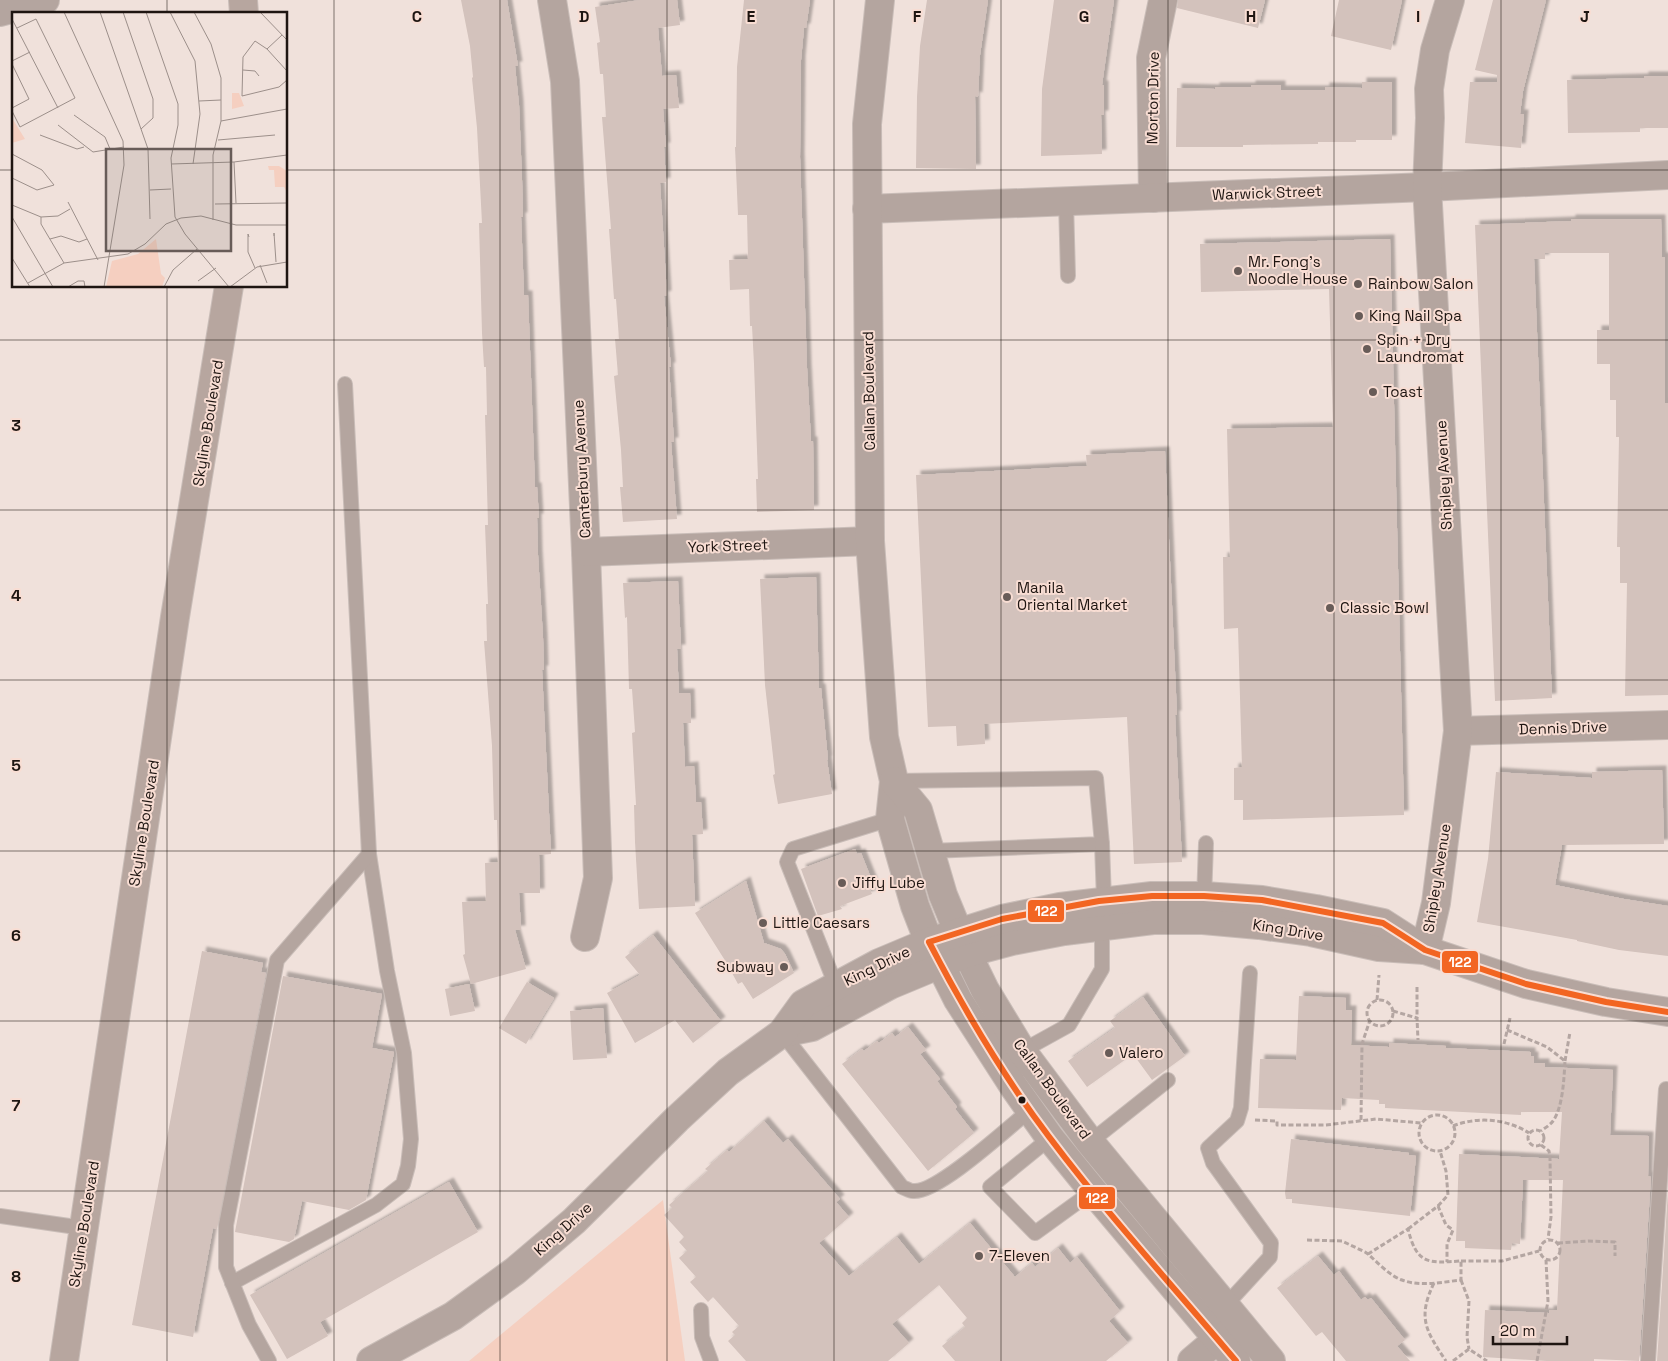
<svg xmlns="http://www.w3.org/2000/svg" width="1668" height="1361" viewBox="0 0 1668 1361" font-family="'Space Grotesk',sans-serif">
<style>
.green{fill:#f5cfc0}
.building{fill:#d3c2bc;filter:url(#shadow)}
.lines{fill:none;stroke-linecap:round;stroke-linejoin:round}
.service-casing{stroke:#c9bdb8;stroke-width:16}
.minor-casing{stroke:#c9bdb8;stroke-width:30}
.tertiary-casing{stroke:#c9bdb8;stroke-width:30}
.primary-casing{stroke:#c9bdb8;stroke-width:30}
.path{stroke:#b4a6a2;stroke-width:3;stroke-dasharray:5 2.5;stroke-linecap:butt}
.service{stroke:#b4a59f;stroke-width:14}
.minor{stroke:#b4a59f;stroke-width:28}
.tertiary{stroke:#b4a59f;stroke-width:28}
.primary{stroke:#b7a69f;stroke-width:28}
.bus-1-casing{stroke:#f8ddd3;stroke-width:10}
.bus-1{stroke:#f26522;stroke-width:6}
.grid{fill:none;stroke:#1e1511;stroke-width:1;stroke-opacity:0.55}
.poi-dot{fill:#685c58;stroke:#f8ddd3;stroke-width:2}
.bus-dot{fill:#1e1511;stroke:#f8ddd3;stroke-width:2}
.labels{text-anchor:middle;stroke-width:4;stroke-linejoin:round;paint-order:stroke}
.street-label{font-size:15px;fill:#1e1511;stroke:#f8ddd3}
.poi-label{font-size:15px;fill:#1e1511;stroke:#f8ddd3;text-anchor:start}
.inset-road{fill:none;stroke:#9c8f8a;stroke-width:1}
.view{fill:#685c58;fill-opacity:0.15;stroke:#685c58;stroke-width:2.5}
.inset-edge{fill:none;stroke:#1e1511;stroke-width:2.5}
.grid-label{font-size:16px;text-anchor:middle;font-weight:bold;fill:#1e1511;stroke:#f8ddd3;stroke-width:4;stroke-linejoin:round;paint-order:stroke}
.line-badge{stroke:#f8ddd3;stroke-width:2}
.badge-label{font-size:14px;text-anchor:middle;font-weight:bold;fill:#fff}
</style>
<defs>
<filter id="shadow"><feDropShadow dx="4.5" dy="-4.5" stdDeviation="1" flood-color="#0004"/></filter>
</defs>
<rect width="100%" height="100%" fill="#f0e1db"/>
<!-- green -->
<polygon class="green" points="663,1200 685,1361 469,1361"/>
<!-- building -->
<g class="building">
<polygon points="461,0 507,0 518,66 515,66 519,105 522,180 523,217 521,217 524,295 528,295 535,487 537,487 539,518 537,518 538,555 543,638 544,670 542,670 551,854 539,855 540,893 519,893 521,930 515,930 526,969 471,984 463,955 465,954 462,902 486,901 485,863 498,862 497,820 494,820 492,746 484,641 487,641 486,604 488,604 485,525 488,525 485,415 487,415 486,367 484,367 482,333 479,223 482,223 477,128 472,78 473,77 470,46"/>
<polygon points="640,0 677,0 680,25 658,28 662,76 676,75 679,108 663,109 666,147 664,147 666,182 660,183 667,295 664,296 671,367 669,367 674,442 671,442 677,519 623,522 620,487 623,487 621,450 614,376 618,375 615,339 619,339 616,299 614,299 609,229 611,229 602,117 606,117 603,74 600,74 597,43 600,42 595,7"/>
<polygon points="744,0 810,0 806,28 804,28 801,60 800,157 807,368 811,441 813,441 814,510 757,512 756,479 758,479 754,364 752,326 750,326 749,289 730,290 729,260 748,259 747,215 738,215 735,147 736,147 737,67"/>
<polygon points="927,0 988,0 980,55 978,97 975,96 976,169 916,168 917,97 920,46"/>
<polygon points="1054,0 1114,0 1102,85 1104,85 1104,115 1101,115 1102,154 1041,156 1042,89"/>
<polygon points="1178,0 1265,0 1258,28 1177,8"/>
<polygon points="1339,0 1402,0 1391,50 1331,36"/>
<polygon points="1493,0 1546,0 1523,91 1520,114 1524,114 1521,148 1465,143 1470,82 1497,82 1497,75 1475,70"/>
<polygon points="1644,76 1668,76 1668,128 1640,128 1640,132 1568,133 1567,80 1644,78"/>
<polygon points="1362,82 1392,82 1392,140 1356,140 1356,142 1318,142 1318,144 1243,145 1243,147 1176,147 1177,88 1215,89 1215,87 1251,87 1251,85 1281,85 1281,90 1325,90 1325,87 1362,88"/>
<polygon points="1571,219 1661,219 1662,257 1665,257 1665,403 1668,403 1668,695 1625,696 1627,583 1620,583 1620,547 1617,547 1619,437 1616,437 1616,400 1610,400 1610,364 1597,364 1597,330 1609,330 1609,253 1545,253 1545,259 1534,259 1552,698 1495,701 1475,225 1571,221"/>
<polygon points="1390,239 1404,815 1243,820 1243,800 1234,800 1234,768 1242,767 1238,628 1224,629 1223,557 1230,557 1227,429 1333,427 1329,289 1201,292 1200,244"/>
<polygon points="1165,451 1177,715 1175,715 1182,862 1134,864 1127,717 984,724 985,744 957,746 956,726 928,727 916,475 1087,466 1086,455"/>
<polygon points="816,577 819,688 821,688 828,760 827,760 832,794 778,804 773,775 775,774 765,685 760,579"/>
<polygon points="678,581 681,649 677,649 679,693 690,693 691,723 683,723 685,767 694,766 696,802 701,802 703,834 692,835 695,906 639,909 635,842 634,805 636,805 632,733 635,732 632,689 629,689 627,617 625,618 623,583"/>
<polygon points="1662,770 1664,844 1562,845 1555,885 1624,899 1668,906 1668,956 1619,950 1577,941 1577,940 1477,922 1488,859 1496,772 1592,778 1592,772"/>
<polygon points="855,849 857,854 861,853 873,883 868,885 872,894 840,906 842,909 818,916 801,869"/>
<polygon points="746,881 764,943 781,949 785,954 794,973 753,999 742,982 738,984 726,962 695,913"/>
<polygon points="653,935 721,1021 693,1043 675,1020 635,1043 607,993 640,975 625,957"/>
<polygon points="202,951 263,963 261,972 266,973 217,1229 213,1228 193,1337 132,1325"/>
<polygon points="283,976 382,994 372,1048 394,1052 366,1200 349,1210 302,1201 294,1239 289,1242 235,1232"/>
<polygon points="527,982 554,998 526,1044 499,1028"/>
<polygon points="469,984 475,1011 450,1016 445,989"/>
<polygon points="1299,996 1346,998 1346,1010 1352,1010 1351,1045 1389,1047 1389,1043 1446,1046 1446,1048 1531,1052 1531,1056 1534,1056 1534,1063 1545,1063 1545,1067 1613,1070 1610,1135 1649,1136 1648,1176 1651,1177 1639,1361 1594,1359 1594,1361 1547,1361 1483,1357 1485,1310 1549,1313 1549,1310 1557,1310 1563,1180 1523,1180 1520,1244 1512,1243 1511,1250 1465,1248 1465,1241 1456,1241 1459,1154 1559,1159 1562,1112 1521,1112 1521,1115 1385,1108 1385,1104 1379,1104 1379,1100 1342,1098 1341,1110 1258,1108 1260,1059 1296,1060"/>
<polygon points="1143,997 1185,1056 1152,1080 1133,1054 1087,1087 1068,1061 1115,1028 1110,1021"/>
<polygon points="603,1008 607,1058 573,1060 570,1011"/>
<polygon points="908,1027 926,1050 920,1054 940,1079 937,1081 957,1107 955,1109 974,1133 928,1171 842,1064 862,1049 864,1051 877,1041 879,1043 892,1033 895,1037"/>
<polygon points="764,1121 783,1143 788,1139 840,1199 836,1202 849,1217 819,1243 849,1276 897,1237 919,1264 970,1223 1015,1277 1032,1263 1035,1267 1058,1248 1070,1263 1077,1257 1120,1311 1109,1321 1128,1343 1106,1361 955,1361 942,1346 965,1327 962,1323 967,1318 939,1285 892,1324 909,1343 888,1361 746,1361 728,1341 735,1335 732,1332 739,1326 713,1297 708,1302 690,1282 696,1277 679,1258 687,1251 679,1242 684,1237 664,1215 672,1208 669,1205 708,1171 705,1169 727,1150 729,1152"/>
<polygon points="1291,1139 1409,1153 1409,1155 1416,1156 1410,1216 1292,1203 1292,1199 1286,1199 1285,1193"/>
<polygon points="449,1182 478,1232 320,1322 328,1336 287,1359 250,1295"/>
<polygon points="1668,1191 1668,1361 1657,1361"/>
<polygon points="1318,1256 1334,1275 1339,1271 1361,1300 1365,1297 1368,1300 1371,1298 1405,1340 1397,1346 1410,1361 1346,1361 1322,1332 1316,1336 1277,1288"/>
</g>
<g class="lines">
<!-- service casing -->
<g class="service-casing">
<g id="service">
<polyline points="1066,201 1068,276"/>
<polyline points="894,781 1096,778 1102,844 930,851"/>
<polyline points="1102,844 1104,900"/>
<polyline points="1204,900 1206,843"/>
<polyline points="836,986 787,862 793,849 890,819"/>
<path d="M782,1033L902,1187C905,1188 910,1191 913,1191C937,1194 1009,1127 1030,1110"/>
<polyline points="1022,1051 1069,1025 1102,969 1102,925"/>
<polyline points="1050,1138 990,1187 1035,1233 1093,1191"/>
<polyline points="1090,1142 1168,1080"/>
<polyline points="0,1216 83,1228"/>
<polyline points="232,1283 376,1205 403,1184 408,1166 411,1139 404,1053 387,971 369,854"/>
<polyline points="1225,1306 1270,1257 1271,1243 1213,1163 1208,1148 1237,1121 1241,1108 1250,973"/>
<polyline points="701,1310 702,1337 711,1361"/>
<polyline points="269,1361 249,1325 226,1267 226,1225 277,960 369,854 345,384"/>
<polyline points="1648,1361 1666,1089"/>
</g>
</g>
<!-- minor casing -->
<g class="minor-casing">
<g id="minor">
<polyline points="552,0 565,81 586,552 598,878 585,937"/>
<polyline points="0,12 45,0"/>
<polyline points="1153,198 1151,58 1163,0"/>
<polyline points="867,209 1427,187 1668,175"/>
<polyline points="586,552 870,541"/>
<polyline points="1458,731 1668,725"/>
<polyline points="1425,950 1436,903 1458,731 1427,187 1430,118 1429,89 1435,50 1450,0"/>
<polyline points="1192,1361 1218,1339 1223,1318"/>
</g>
</g>
<!-- tertiary casing -->
<g class="tertiary-casing">
<g id="tertiary">
<polyline points="880,0 867,124 870,541 884,737 894,781 890,819 915,906 929,942 958,1000 1014,1087 1050,1138 1093,1191 1236,1361"/>
<polyline points="894,781 918,810 943,895 967,953 985,990 1022,1051 1090,1142 1271,1361"/>
<polyline points="782,1033 812,1027 890,985 967,953 1012,941 1064,931 1153,920 1203,920 1259,925 1311,932 1379,947 1425,950 1526,984 1606,1002 1668,1012"/>
<polyline points="371,1361 453,1316 515,1271 574,1221 677,1119 728,1072 782,1033 803,1004 879,963 929,942 1002,919 1060,907 1152,896 1204,896 1262,900 1316,909 1383,923 1425,950"/>
</g>
</g>
<!-- primary casing -->
<g class="primary-casing">
<g id="primary">
<polyline points="243,0 244,14"/>
<polyline points="64,1361 175,617 229,286"/>
</g>
</g>
<!-- path -->
<g class="path">
<polyline points="1417,987 1417,1018"/>
<polyline points="1377,1000 1379,975"/>
<circle cx="1380" cy="1013" r="13"/>
<polyline points="1393,1011 1417,1018 1418,1040"/>
<path d="M1507,1030L1547,1047L1565,1061C1564,1078 1563,1107 1553,1121C1550,1125 1545,1128 1541,1131"/>
<polyline points="1504,1044 1510,1018"/>
<polyline points="1565,1061 1570,1032"/>
<circle cx="1437" cy="1133" r="18"/>
<polyline points="1255,1120 1277,1121 1277,1125 1326,1125 1376,1119 1421,1123"/>
<polyline points="1361,1120 1362,1044 1370,1020"/>
<path d="M1453,1126C1478,1116 1507,1119 1529,1133"/>
<circle cx="1536" cy="1138" r="8"/>
<polyline points="1541,1145 1549,1151 1550,1158 1551,1217 1548,1239"/>
<polyline points="1438,1206 1448,1195 1446,1171 1440,1151"/>
<polyline points="1408,1229 1438,1206 1446,1225 1453,1230 1447,1244 1447,1262"/>
<circle cx="1550" cy="1250" r="10"/>
<path d="M1307,1240L1342,1241L1365,1252L1368,1254C1378,1263 1390,1276 1402,1280C1420,1287 1443,1282 1461,1280V1261C1428,1263 1417,1265 1408,1229L1368,1254"/>
<polyline points="1558,1243 1588,1241 1615,1242 1615,1256"/>
<polyline points="1461,1261 1502,1261 1539,1251"/>
<polyline points="1461,1280 1469,1301 1467,1337 1469,1349"/>
<path d="M1434,1283C1417,1318 1426,1331 1446,1361"/>
<polyline points="1453,1361 1469,1349 1487,1361"/>
<polyline points="1537,1361 1548,1301 1546,1260"/>
</g>
<!-- service -->
<use href="#service" class="service"/>
<!-- minor -->
<use href="#minor" class="minor"/>
<!-- tertiary -->
<use href="#tertiary" class="tertiary"/>
<!-- primary -->
<use href="#primary" class="primary"/>
<!-- bus-1 casing -->
<g class="bus-1-casing">
<path id="bus-1" d="M1236,1361C1168,1280 1095,1201 1033,1115C994,1060 960,1002 929,942L1002,919L1099,901L1152,896H1204L1262,900L1383,923L1425,950L1526,984L1606,1002L1668,1012"/>
</g>
<!-- bus-1 -->
<use href="#bus-1" class="bus-1"/>
</g>
<!-- grid -->
<path class="grid" d="M167,0V14M334,0V1361M500,0V1361M667,0V1361M834,0V1361M1001,0V1361M1168,0V1361M1334,0V1361M1501,0V1361M0,170H14M286,170H1668M167,286V1361M0,340H1668M0,510H1668M0,680H1668M0,851H1668M0,1021H1668M0,1191H1668"/>
<!-- markers -->
<g class="poi-dot">
<circle cx="1238" cy="271" r="5"/>
<circle cx="1358" cy="284" r="5"/>
<circle cx="1359" cy="316" r="5"/>
<circle cx="1367" cy="349" r="5"/>
<circle cx="1373" cy="392" r="5"/>
<circle cx="1007" cy="597" r="5"/>
<circle cx="1330" cy="608" r="5"/>
<circle cx="842" cy="883" r="5"/>
<circle cx="763" cy="923" r="5"/>
<circle cx="784" cy="967" r="5"/>
<circle cx="1109" cy="1053" r="5"/>
<circle cx="979" cy="1256" r="5"/>
</g>
<circle class="bus-dot" cx="1022" cy="1100" r="4.5"/>
<g class="labels">
<!-- street labels -->
<g class="street-label">
<text transform="translate(1153 98) rotate(-89)" y="5">Morton Drive</text>
<text transform="translate(1267 193) rotate(-2)" y="5">Warwick Street</text>
<text transform="translate(869 391) rotate(-91)" y="5">Callan Boulevard</text>
<text transform="translate(208 423) rotate(-81)" y="5">Skyline Boulevard</text>
<text transform="translate(582 469) rotate(-93)" y="5">Canterbury Avenue</text>
<text transform="translate(1444 475) rotate(-93)" y="5">Shipley Avenue</text>
<text transform="translate(728 546) rotate(-2)" y="5">York Street</text>
<text transform="translate(1563 728) rotate(-2)" y="5">Dennis Drive</text>
<text transform="translate(144 823) rotate(-81)" y="5">Skyline Boulevard</text>
<text transform="translate(1437 878) rotate(-81)" y="5">Shipley Avenue</text>
<text transform="translate(1288 930) rotate(9)" y="5">King Drive</text>
<text transform="translate(877 966) rotate(-26)" y="5">King Drive</text>
<text transform="translate(1052 1089) rotate(54)" y="5">Callan Boulevard</text>
<text transform="translate(84 1224) rotate(-81)" y="5">Skyline Boulevard</text>
<text transform="translate(563 1229) rotate(-42)" y="5">King Drive</text>
</g>
<!-- poi labels -->
<g class="poi-label">
<text x="1248" y="267">Mr. Fong's<tspan x="1248" dy="17">Noodle House</tspan></text>
<text x="1368" y="289">Rainbow Salon</text>
<text x="1369" y="321">King Nail Spa</text>
<text x="1377" y="345">Spin + Dry<tspan x="1377" dy="17">Laundromat</tspan></text>
<text x="1383" y="397">Toast</text>
<text x="1017" y="593">Manila<tspan x="1017" dy="17">Oriental Market</tspan></text>
<text x="1340" y="613">Classic Bowl</text>
<text x="852" y="888">Jiffy Lube</text>
<text x="773" y="928">Little Caesars</text>
<text x="774" y="972" text-anchor="end">Subway</text>
<text x="1119" y="1058">Valero</text>
<text x="989" y="1261">7-Eleven</text>
</g>
</g>
<!-- overview -->
<g transform="translate(12 12)">
<rect width="275" height="275" fill="#f0e1db"/>
<path d="M220,81H227L232,94L220,97ZM0,106L13,127L0,131ZM256,154H267L275,159V180L272,175H263L262,158H257ZM144,227L149,262L153,266L150,275H94L100,249L126,242Z" fill="#f5cfc0"/>
<path class="inset-road" d="M52,0L111,129L112,153L92,275M88,0L136,137L138,207M111,0L141,87V106L129,117M134,0L166,92V113L159,146L163,205L173,222L217,275M158,0L183,49L188,102L181,152M182,0L199,32L209,66V109L201,143V208M248,0L275,28M0,7L46,96M255,37L270,23M0,49L18,40M0,52L17,87L0,96M231,58L243,59L247,64M275,59L255,37L243,29L231,45L230,84L267,75L275,68M187,89L209,88M0,99L8,115L63,86L24,7L5,16M62,103L93,125L98,137M209,109L275,97M46,113L81,140L112,135M28,123L65,137L72,135M206,128L263,123M0,142L30,158L42,173L25,178L0,166M222,150L224,191M159,152L222,150L275,143M138,178L159,177M56,190L86,248M203,192L275,191M0,193L29,205L46,204L58,197M0,205L41,275M29,205V212L52,251M262,224V221L264,250M237,225L236,222V240L243,256M38,227L49,224L67,230L75,227M0,246L18,275M248,253L255,271M186,269L204,256M16,271L52,251L116,242L133,232L154,212L169,206L189,204L224,213H275M56,275L66,269H72L73,275M152,275L161,258L185,237M218,275L245,255L275,250"/>
<path class="view" d="M94,137H219V239H94Z"/>
<rect width="275" height="275" class="inset-edge"/>
</g>
<g class="grid-label">
<text x="417" y="22">C</text>
<text x="584" y="22">D</text>
<text x="751" y="22">E</text>
<text x="917" y="22">F</text>
<text x="1084" y="22">G</text>
<text x="1251" y="22">H</text>
<text x="1418" y="22">I</text>
<text x="1585" y="22">J</text>
<text x="16" y="431">3</text>
<text x="16" y="601">4</text>
<text x="16" y="771">5</text>
<text x="16" y="941">6</text>
<text x="16" y="1111">7</text>
<text x="16" y="1282">8</text>
</g>
<g class="line-badge">
<rect x="1027" y="899" width="38" height="24" rx="5" fill="#f26522"/>
<rect x="1441" y="950" width="38" height="24" rx="5" fill="#f26522"/>
<rect x="1078" y="1186" width="38" height="24" rx="5" fill="#f26522"/>
</g>
<g class="badge-label">
<text x="1046" y="916">122</text>
<text x="1460" y="967">122</text>
<text x="1097" y="1203">122</text>
</g>
<!-- scale -->
<path d="M1493 1336v8h74v-8" fill="none" stroke="#1e1511" stroke-width="2.5"/>
<text x="1500" y="1336" font-size="15" fill="#1e1511" stroke="#f8ddd3" stroke-width="4" paint-order="stroke">20 m</text>
</svg>
